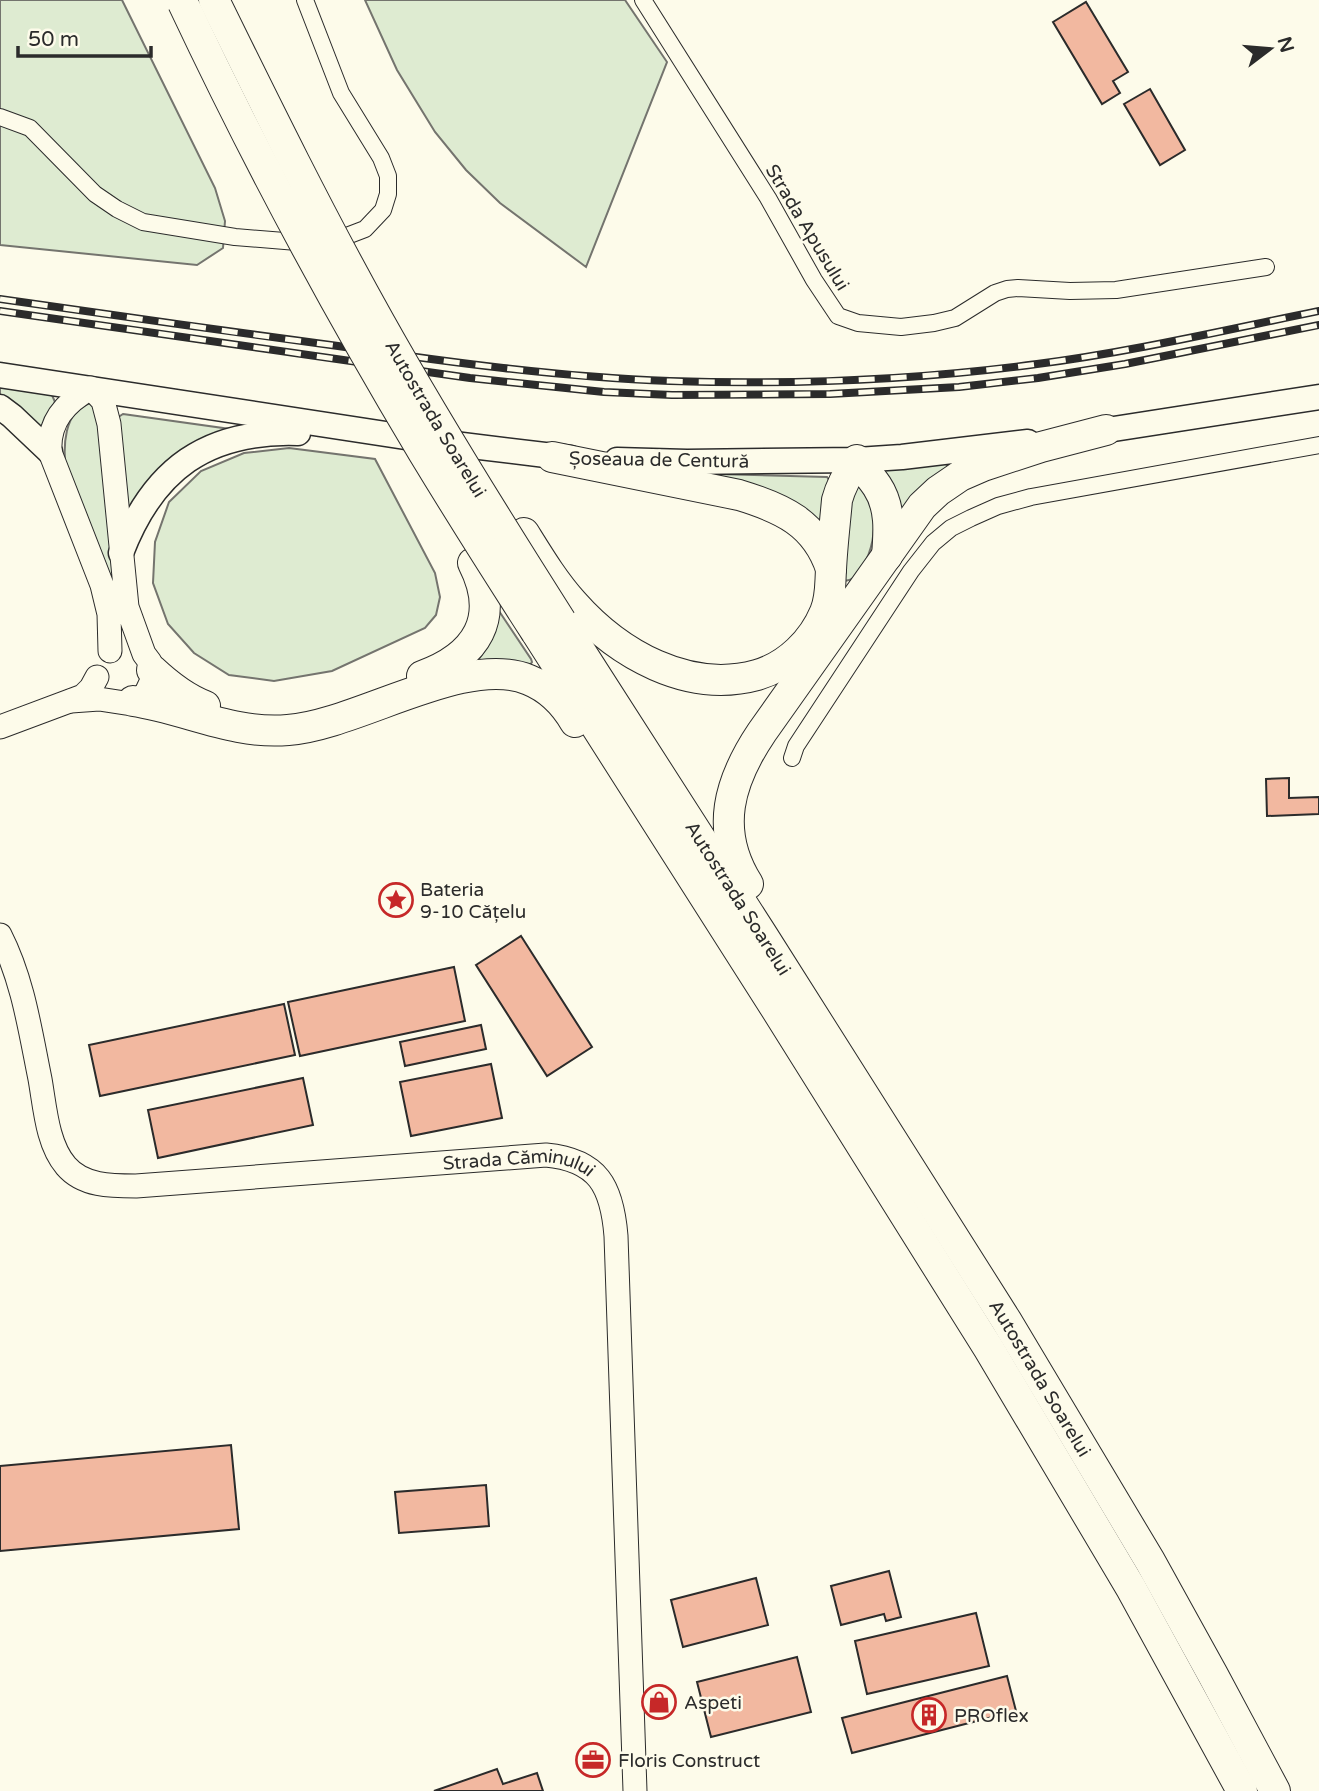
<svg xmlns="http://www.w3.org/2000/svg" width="1319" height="1791" viewBox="0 0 1319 1791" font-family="'Varela Round',sans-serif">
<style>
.green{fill:#deebd1;stroke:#74746e;stroke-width:2}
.building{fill:#f2b8a0;stroke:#2b2b2b;stroke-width:2}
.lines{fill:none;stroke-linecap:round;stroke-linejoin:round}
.street-casing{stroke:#2b2b2b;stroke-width:18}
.secondary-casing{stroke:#2b2b2b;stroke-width:25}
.primary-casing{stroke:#2b2b2b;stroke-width:27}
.highway-casing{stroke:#2b2b2b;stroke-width:32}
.street{stroke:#fdfbea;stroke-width:16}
.secondary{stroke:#fdfbea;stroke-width:23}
.primary{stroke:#fdfbea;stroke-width:24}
.highway{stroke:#fdfbea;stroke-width:30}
.rail-casing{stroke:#2b2b2b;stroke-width:8}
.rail{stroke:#fdfbea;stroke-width:5;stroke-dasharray:16;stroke-linecap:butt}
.highway-bridge-casing{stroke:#2b2b2b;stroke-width:32;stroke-linecap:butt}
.highway-bridge{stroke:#fdfbea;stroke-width:30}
.labels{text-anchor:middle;stroke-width:5;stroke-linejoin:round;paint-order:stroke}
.street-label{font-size:19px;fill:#2b2b2b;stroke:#fdfbea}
.poi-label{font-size:19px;fill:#2b2b2b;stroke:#fdfbea;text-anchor:start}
</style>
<rect width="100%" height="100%" fill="#fdfbea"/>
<!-- green -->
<g class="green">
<polygon points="0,0 122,0 215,188 225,221 223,248 197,265 0,245"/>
<polygon points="365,0 625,0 667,62 586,267 500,203 466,170 435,132 397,70"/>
<polygon points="0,386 52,395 55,402 44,425 38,429 0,398"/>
<path d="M91,403L97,406L116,570L112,576L105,575L66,471C63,448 63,410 91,403Z"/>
<polygon points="123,414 237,430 134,508 125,511 117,418"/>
<polygon points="289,448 375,459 435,573 440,597 436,615 425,628 332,671 274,681 229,675 194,653 168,624 153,583 155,542 169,502 201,471 244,453"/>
<polygon points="946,463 949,472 899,519 882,469"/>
<polygon points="715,474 827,477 829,480 827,527 712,475"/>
<path d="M855,480L875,505C874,529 875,546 862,568C856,576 854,580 844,581L838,573Z"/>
<polygon points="497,608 531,659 532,662 530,665 477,662 484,651"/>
</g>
<!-- building -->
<g class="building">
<polygon points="1086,2 1128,72 1113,81 1120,93 1102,104 1053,22"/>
<polygon points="1150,89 1185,150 1160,165 1124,104"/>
<polygon points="1289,778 1289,798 1319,797 1319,814 1267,816 1266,779"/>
<polygon points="521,936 592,1047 547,1076 476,965"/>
<polygon points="454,967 465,1021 300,1056 288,1002"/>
<polygon points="284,1004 295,1055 100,1096 89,1045"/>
<polygon points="481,1025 486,1049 405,1066 400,1042"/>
<polygon points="491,1064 502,1118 411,1136 400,1082"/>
<polygon points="303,1078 313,1125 158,1158 148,1110"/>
<polygon points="231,1445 239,1529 0,1551 0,1466"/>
<polygon points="486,1485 489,1526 399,1533 395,1492"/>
<polygon points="889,1571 901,1617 886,1621 884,1614 841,1625 831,1586"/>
<polygon points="756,1578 768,1625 683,1647 671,1600"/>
<polygon points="976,1613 989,1666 867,1694 855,1641"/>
<polygon points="797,1657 811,1712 711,1737 697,1682"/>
<polygon points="1007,1676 1016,1711 852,1753 842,1718"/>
<polygon points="497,1769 503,1784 537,1773 543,1791 434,1791"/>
</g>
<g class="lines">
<!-- street casing -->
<g class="street-casing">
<g id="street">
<polyline points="305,0 341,93 381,158 388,176 388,194 383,210 365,229 331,242"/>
<polyline points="643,0 768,198 814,280 838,316 858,323 901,327 934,323 955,318 995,293 1007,289 1018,288 1070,291 1116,290 1266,267"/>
<polyline points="0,117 30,128 95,194 117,209 143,222 235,237 309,243"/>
<polyline points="792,758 796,746 911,571 933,543 951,528 971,518 998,506 1031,497 1319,445"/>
</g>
</g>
<!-- secondary casing -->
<g class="secondary-casing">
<g id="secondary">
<path d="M71,701L99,699L125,703L133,701L140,698L146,693L153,678L150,662L144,654L127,607L109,424L103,401L91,388C66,402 48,421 50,452L102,585L109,614L110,651"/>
<polyline points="0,727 83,696 91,688 97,677"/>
<path id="s1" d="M0,935C23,980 30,1030 40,1079C45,1107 47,1144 66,1166C83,1186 111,1186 136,1186L546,1155C598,1160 612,1186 616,1236L635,1791"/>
</g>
</g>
<!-- primary casing -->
<g class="primary-casing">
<g id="primary">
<polyline points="0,375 438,442 570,458"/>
<polyline points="0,407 12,416 50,452"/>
<polyline points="1088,433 1319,397"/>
<polyline points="617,460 687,462 857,460 902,457 1028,442"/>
<path d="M121,553C153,469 207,430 298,433"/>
</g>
</g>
<!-- highway casing -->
<g class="highway-casing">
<g id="highway">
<path d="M552,457L739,495C782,508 816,523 831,569"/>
<path d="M524,533C539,557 554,582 573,603C618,654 688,694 757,675C788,666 813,641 825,612C831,598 830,584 831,570C832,547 835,523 837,500C841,485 848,473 857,460C863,468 871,477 877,486C891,507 889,532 887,556"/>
<path id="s2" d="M561,621L763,936L1006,1320L1150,1561L1213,1675L1275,1791"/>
<polyline points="536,632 776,1009 989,1349 1131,1588 1242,1791"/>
<path d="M152,670C168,685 184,698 205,706"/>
<path d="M422,676C477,656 501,618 473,563"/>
<path d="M133,701C186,709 234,735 288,730C358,725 465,653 529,680C549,688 564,703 575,722"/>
<path d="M748,884C714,830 729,781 762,732L922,506L938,491L960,476L983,466L1041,447L1106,430"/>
</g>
</g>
<!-- street -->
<use href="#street" class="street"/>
<!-- secondary -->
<use href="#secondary" class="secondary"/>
<!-- primary -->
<use href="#primary" class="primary"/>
<!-- highway -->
<use href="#highway" class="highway"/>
<!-- rail casing -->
<g class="rail-casing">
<g id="rail">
<path d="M0,299C113,315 225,331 338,346C448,362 558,377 670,381C792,385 916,380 1037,364C1131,352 1225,330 1319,311"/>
<polyline points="0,311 470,378 604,392 672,395 830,394 959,387 1038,378 1125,364 1319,325"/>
</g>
</g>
<!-- rail -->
<use href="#rail" class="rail"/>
<!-- highway-bridge casing -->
<g class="highway-bridge-casing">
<g id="highway-bridge">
<path id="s3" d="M214,0C267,108 320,216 379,321C436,423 498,522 561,621"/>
<path d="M183,3C255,156 336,307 423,452C460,513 498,573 536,632"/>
</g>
</g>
<!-- highway-bridge -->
<use href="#highway-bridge" class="highway-bridge"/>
</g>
<!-- icons -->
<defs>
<g id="sight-ring" transform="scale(1.75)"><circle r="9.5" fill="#fdfbea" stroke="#c62828" stroke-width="1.5"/><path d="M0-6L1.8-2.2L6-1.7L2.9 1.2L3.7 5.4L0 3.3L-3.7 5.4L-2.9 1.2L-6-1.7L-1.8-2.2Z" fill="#c62828"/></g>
<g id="shop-ring" transform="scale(1.75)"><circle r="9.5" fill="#fdfbea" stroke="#c62828" stroke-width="1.5"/><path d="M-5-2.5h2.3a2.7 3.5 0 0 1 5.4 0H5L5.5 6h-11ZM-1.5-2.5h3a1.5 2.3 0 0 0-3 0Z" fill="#c62828"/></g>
<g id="building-ring" transform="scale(1.75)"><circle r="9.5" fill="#fdfbea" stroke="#c62828" stroke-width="1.5"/><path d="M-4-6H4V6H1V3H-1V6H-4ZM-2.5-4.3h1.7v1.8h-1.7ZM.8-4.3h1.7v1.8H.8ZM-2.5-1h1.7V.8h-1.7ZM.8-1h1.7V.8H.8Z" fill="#c62828"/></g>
<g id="office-ring" transform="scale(1.75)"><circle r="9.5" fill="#fdfbea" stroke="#c62828" stroke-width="1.5"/><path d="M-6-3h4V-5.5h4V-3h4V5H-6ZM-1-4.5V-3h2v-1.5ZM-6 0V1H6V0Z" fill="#c62828"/></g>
</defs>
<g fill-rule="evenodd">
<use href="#sight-ring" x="396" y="900"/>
<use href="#shop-ring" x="659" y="1702"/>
<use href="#building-ring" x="929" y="1715"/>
<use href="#office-ring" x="593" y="1760"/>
</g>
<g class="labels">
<!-- street labels -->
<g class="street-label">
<text transform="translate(808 227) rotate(59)" y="7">Strada Apusului</text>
<text dy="7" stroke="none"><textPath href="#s3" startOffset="474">Autostrada Soarelui</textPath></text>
<text transform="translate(659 459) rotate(1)" y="7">Șoseaua de Centură</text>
<text dy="7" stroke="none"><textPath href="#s2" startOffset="329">Autostrada Soarelui</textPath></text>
<text dy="7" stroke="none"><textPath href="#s1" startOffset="702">Strada Căminului</textPath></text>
<text dy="7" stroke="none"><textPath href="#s2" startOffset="896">Autostrada Soarelui</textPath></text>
</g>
<!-- poi labels -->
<g class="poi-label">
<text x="420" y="896">Bateria<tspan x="420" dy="22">9-10 Cățelu</tspan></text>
<text x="684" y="1709">Aspeti</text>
<text x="954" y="1722">PROflex</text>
<text x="618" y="1767">Floris Construct</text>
</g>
</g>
<!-- north arrow -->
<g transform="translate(1270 49) rotate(74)" stroke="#fdfbea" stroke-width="5" paint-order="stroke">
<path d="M0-5L12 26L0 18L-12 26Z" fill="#2b2b2b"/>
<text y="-10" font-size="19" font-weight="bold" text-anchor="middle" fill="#2b2b2b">N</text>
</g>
<!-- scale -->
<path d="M18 46v10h133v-10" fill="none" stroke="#2b2b2b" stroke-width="3.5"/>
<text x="28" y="46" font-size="21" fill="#2b2b2b" stroke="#fdfbea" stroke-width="5" paint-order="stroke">50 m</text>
</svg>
